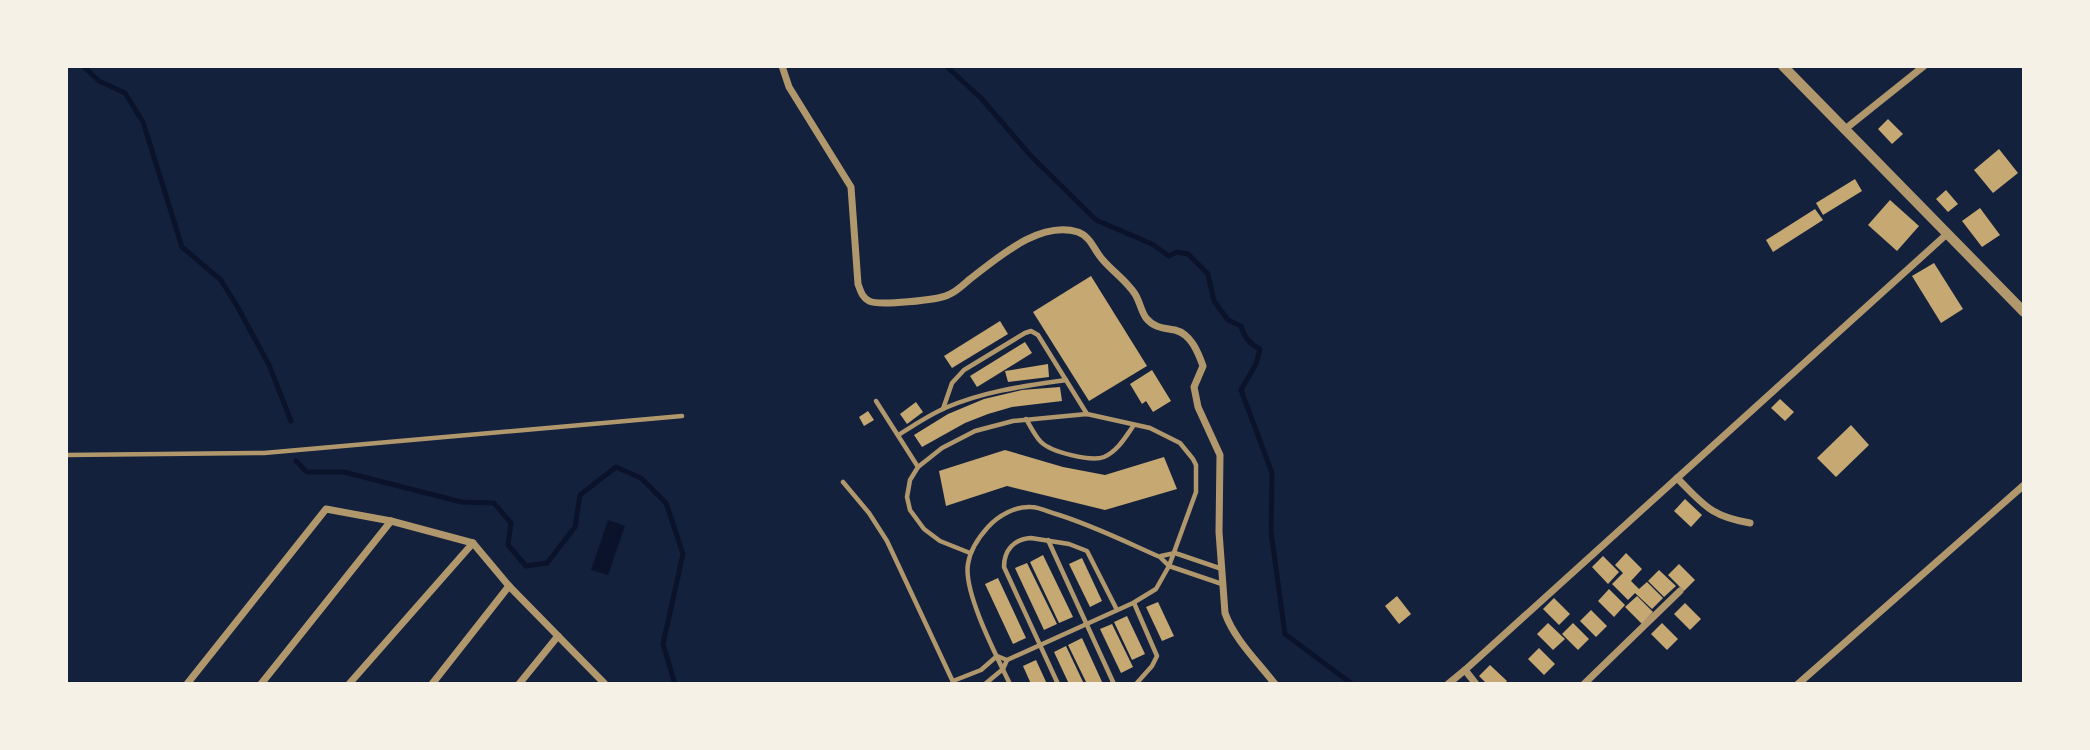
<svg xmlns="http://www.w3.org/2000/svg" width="2090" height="750" viewBox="0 0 2090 750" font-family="'DejaVu Sans',sans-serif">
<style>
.water{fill:#0b132b}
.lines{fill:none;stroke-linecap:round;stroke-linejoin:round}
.stream{stroke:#0b132b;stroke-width:5}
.building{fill:#c6a872}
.service{stroke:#b1986c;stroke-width:4.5}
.minor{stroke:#b1986c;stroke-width:7}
.tertiary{stroke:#b1986c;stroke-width:10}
</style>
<rect width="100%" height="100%" fill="#14213d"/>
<!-- water -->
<polygon class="water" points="608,520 625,526 608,575 591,570"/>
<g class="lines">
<!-- stream -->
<g class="stream">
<polyline points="83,66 99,81 125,93 143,122 182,247 221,280 237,306 269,365 291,421"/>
<path d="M946,66L981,98L1031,156L1096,220L1152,244L1169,256L1177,252L1188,254L1208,274L1214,301L1228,320L1241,326C1244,337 1251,345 1260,349L1256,364L1241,390L1272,473L1271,532L1285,634L1352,684"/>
<polyline points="296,461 307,472 344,472 461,502 494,503 511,523 508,545 526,566 547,563 575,527 580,495 616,467 641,478 666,503 683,554 663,644 675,684"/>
</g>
</g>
<!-- building -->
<g class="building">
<polygon points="1888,119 1903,134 1892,144 1878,129"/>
<polygon points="1999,149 2018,173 1993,193 1974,170"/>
<polygon points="1855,179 1862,191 1823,215 1816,203"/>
<polygon points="1946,190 1958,204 1948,212 1936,199"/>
<polygon points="1890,200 1919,226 1897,251 1868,225"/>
<polygon points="1980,208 2000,235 1982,247 1962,221"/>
<polygon points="1815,209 1823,220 1773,252 1766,240"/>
<polygon points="1934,263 1963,309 1941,323 1912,276"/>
<polygon points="1091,276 1147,366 1089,401 1033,312"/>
<polygon points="1000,321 1008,334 952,368 944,356"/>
<polygon points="1025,342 1032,353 977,387 970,376"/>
<polygon points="1048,364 1049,377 1008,382 1005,371"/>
<polygon points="1152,370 1171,401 1153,412 1146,401 1142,404 1130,384"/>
<polygon points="1060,387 1062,401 1012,407 988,414 965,423 922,447 914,435 948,414 984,399 1022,390"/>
<polygon points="1780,399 1794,412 1785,421 1771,408"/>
<polygon points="916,402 923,412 907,424 900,414"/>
<polygon points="868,411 874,420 864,426 859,417"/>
<polygon points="1851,425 1869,445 1836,477 1817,458"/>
<polygon points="1005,450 1063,467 1105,475 1164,457 1177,489 1105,510 1007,486 946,506 939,471"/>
<polygon points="1685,499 1702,515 1691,527 1674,511"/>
<polygon points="1626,553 1642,569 1631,581 1639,589 1647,582 1663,598 1652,609 1635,593 1628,600 1612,584 1623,573 1615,565"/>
<polygon points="1043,555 1073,617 1059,623 1030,562"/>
<polygon points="1603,556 1619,572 1608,584 1592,567"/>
<polygon points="1082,558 1102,601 1090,607 1069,564"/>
<polygon points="1027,563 1057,624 1044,630 1015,568"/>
<polygon points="1679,564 1695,580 1684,591 1668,575"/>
<polygon points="1659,570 1676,586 1664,597 1648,581"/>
<polygon points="998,578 1026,638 1013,644 985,584"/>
<polygon points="1609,589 1625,605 1614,617 1598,601"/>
<polygon points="1397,596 1411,614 1399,624 1385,606"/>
<polygon points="1637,596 1653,612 1642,624 1625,607"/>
<polygon points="1554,598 1570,614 1559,625 1543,609"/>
<polygon points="1158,602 1174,636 1162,641 1146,607"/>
<polygon points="1685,603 1701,619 1690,630 1674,614"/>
<polygon points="1591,610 1607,626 1596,637 1580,621"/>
<polygon points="1127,616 1145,654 1132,660 1114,622"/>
<polygon points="1548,623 1565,639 1553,650 1537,634"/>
<polygon points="1573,623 1589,639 1578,650 1562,634"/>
<polygon points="1662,623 1678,639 1667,650 1651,634"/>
<polygon points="1112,624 1133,667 1121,673 1100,629"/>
<polygon points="1082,638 1103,684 1087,684 1068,645"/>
<polygon points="1066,646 1084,684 1069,684 1054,652"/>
<polygon points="1539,648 1555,664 1544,675 1528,659"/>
<polygon points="1036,660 1047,684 1031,684 1023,666"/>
<polygon points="1490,665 1507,681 1504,684 1487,684 1479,676"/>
</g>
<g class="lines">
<!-- service -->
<g class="service">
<polyline points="876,401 918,467"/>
<polyline points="943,409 952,383 964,370 1025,333 1031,331 1038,335 1087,414"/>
<path d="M1026,419C1031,427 1035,436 1041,442C1051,452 1091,462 1104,457C1118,451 1126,436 1134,425"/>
<path d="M898,435C913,426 929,415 945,408C984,391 1024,386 1066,380"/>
<polyline points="66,455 264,453 682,416"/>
<polyline points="843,482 869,513 887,541 954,684"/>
<polyline points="1048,540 1114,684"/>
<polyline points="970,553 940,541 924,529 910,510 907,497 910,480 918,467 942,448 975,431 1013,421 1087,414 1150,428 1180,443 1193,459 1196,465 1196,492 1169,566 1156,589 1133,603 1007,660 1003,669 985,684"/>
<polyline points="1161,556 1175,553 1222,569"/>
<polyline points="1134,603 1157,656 1152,666 1136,684"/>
<polyline points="953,681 981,670 997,656 1007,660"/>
<path d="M1010,684C997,657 963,592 968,564C970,550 979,537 988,527C998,516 1015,506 1031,507C1039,507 1049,512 1056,514C1092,525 1126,542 1160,557L1169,566L1222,584"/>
<path d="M1058,684L1004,567C1004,550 1014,539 1031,538L1069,544L1087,551L1117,610"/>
</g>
<!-- minor -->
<g class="minor">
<path d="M782,66L789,87L851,187L858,284C861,292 862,297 869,301C878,306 938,300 948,295C956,292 963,285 970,279C998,258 1039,220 1078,232C1091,237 1094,250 1102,259C1113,272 1126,280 1135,294C1140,302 1141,311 1146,318C1154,328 1164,328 1175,330C1191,334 1198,352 1203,366L1194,387L1198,407L1220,455L1219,532L1225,613C1234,639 1258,662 1275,684"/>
<polyline points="1844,130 1924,66"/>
<path d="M1677,478C1704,505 1710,516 1750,523"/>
<polyline points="187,684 326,509 391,521 473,543 509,586 605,684"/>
<polyline points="261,684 391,521"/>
<polyline points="349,684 473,543"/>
<polyline points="432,684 509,586"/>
<polyline points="519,684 558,636"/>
<polyline points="1448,684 1465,670"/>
<polyline points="1476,684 1465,670 1948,233"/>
<polyline points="1584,684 1680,591"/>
<polyline points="1798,684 2024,485"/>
</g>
<!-- tertiary -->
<polyline class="tertiary" points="1783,66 2024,312"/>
</g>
<!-- border -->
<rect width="2090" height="750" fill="none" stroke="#f6f1e7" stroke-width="136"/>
</svg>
